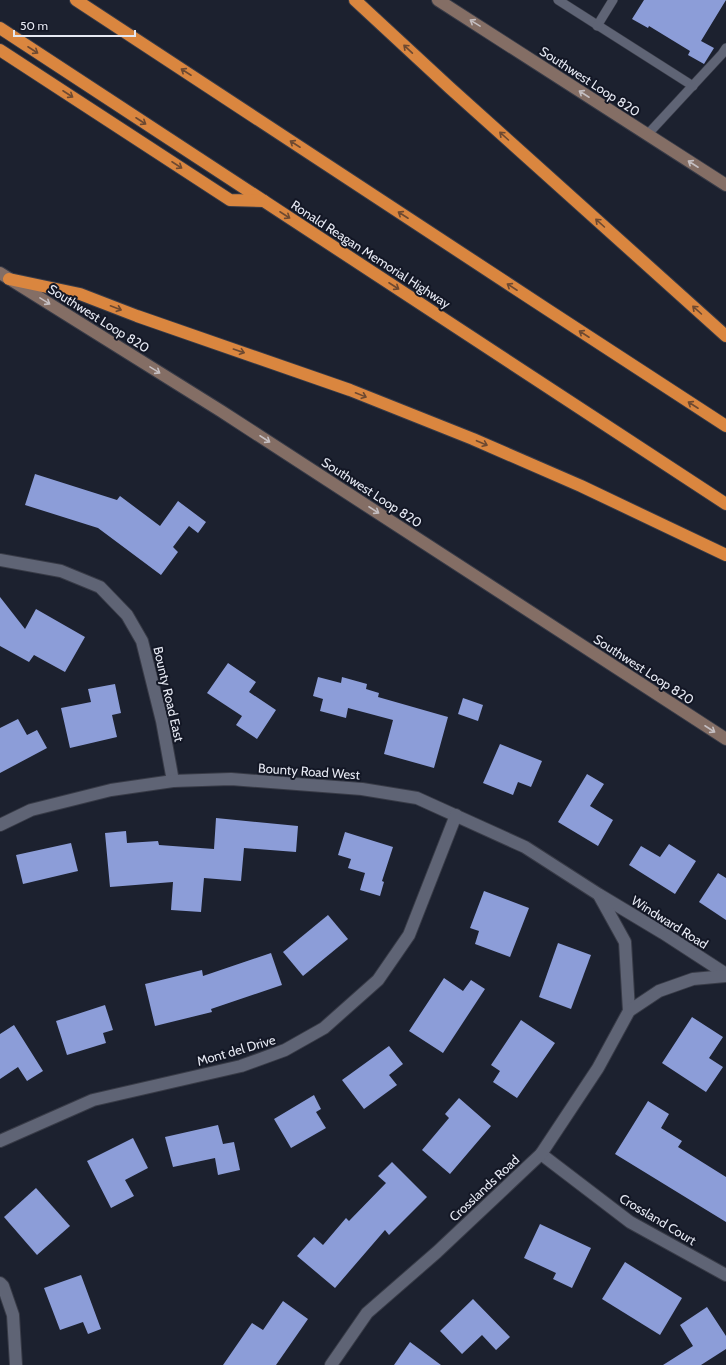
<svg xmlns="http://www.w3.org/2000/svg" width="726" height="1365" viewBox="0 0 726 1365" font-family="Cabin,sans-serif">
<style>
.building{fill:#8c9dd8}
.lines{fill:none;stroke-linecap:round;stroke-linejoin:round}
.lane-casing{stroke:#383b47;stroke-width:10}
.street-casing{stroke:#383b47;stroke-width:14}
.secondary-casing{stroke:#383b47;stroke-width:14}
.highway-casing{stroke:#383b47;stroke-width:14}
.lane{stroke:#5f6475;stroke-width:9}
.street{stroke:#5f6475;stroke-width:12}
.secondary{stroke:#846e65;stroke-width:12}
.highway{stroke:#da863f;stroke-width:12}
.oneway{stroke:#c4bec1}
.oneway2{stroke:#6d4931}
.labels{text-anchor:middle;stroke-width:4;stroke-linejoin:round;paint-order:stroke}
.street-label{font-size:13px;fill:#e6e9f3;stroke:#131725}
</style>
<rect width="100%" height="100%" fill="#1c212f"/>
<!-- building -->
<g class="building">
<polygon points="644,0 726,0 701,41 714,48 704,64 688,55 690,51 649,26 648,28 632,19"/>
<polygon points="35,474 117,500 120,496 160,526 178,501 206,522 198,533 189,526 173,547 178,552 161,575 98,528 25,505"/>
<polygon points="0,597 25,629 36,609 85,637 65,672 34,655 29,662 0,646"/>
<polygon points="228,663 256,682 249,692 276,710 257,739 236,725 242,716 207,693"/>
<polygon points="318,677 341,683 342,677 367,684 366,689 379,693 378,697 448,717 434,768 384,754 393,720 348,708 346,718 320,711 323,699 313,696"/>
<polygon points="115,684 121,713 112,715 117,737 70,748 61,708 91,702 88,689"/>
<polygon points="463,698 483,705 478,721 458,714"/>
<polygon points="18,719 27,735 37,730 47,748 0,773 0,728"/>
<polygon points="500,744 542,761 531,787 518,782 513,795 483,783"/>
<polygon points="587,774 604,784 590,806 613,820 598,846 558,822"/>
<polygon points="216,818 298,826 296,852 244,848 241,881 204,878 201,912 171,910 173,882 110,887 105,833 126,831 127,843 158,841 159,845 214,849"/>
<polygon points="345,832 393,847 382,881 384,882 380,896 360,890 365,873 348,868 351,859 338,855"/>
<polygon points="71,843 78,871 23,884 16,855"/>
<polygon points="669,844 696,861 675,894 629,865 641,846 660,857"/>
<polygon points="718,873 726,878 726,920 699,902"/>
<polygon points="484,891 529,908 510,957 475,944 479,931 470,928"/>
<polygon points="328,915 348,939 303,976 283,952"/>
<polygon points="558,943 591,955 571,1009 539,997"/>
<polygon points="271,953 282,985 211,1009 212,1012 155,1026 145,984 202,970 203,976"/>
<polygon points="444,978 463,991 471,980 485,989 443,1053 409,1031"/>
<polygon points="105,1005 113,1030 103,1033 106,1043 67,1055 56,1021"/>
<polygon points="692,1017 723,1037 709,1058 723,1067 706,1092 662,1063"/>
<polygon points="521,1020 555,1043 517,1098 493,1082 500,1071 491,1065"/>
<polygon points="14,1025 43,1071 27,1081 18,1067 0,1079 0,1034"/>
<polygon points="389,1046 403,1064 389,1075 397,1085 364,1109 342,1080"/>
<polygon points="314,1095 321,1109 316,1112 326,1128 291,1148 274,1119"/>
<polygon points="459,1098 491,1126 450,1174 422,1150 449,1118 445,1114"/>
<polygon points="648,1101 669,1114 661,1128 682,1141 678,1147 726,1177 726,1222 615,1154"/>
<polygon points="218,1125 223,1144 234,1142 240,1170 218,1175 215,1158 173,1167 165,1137"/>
<polygon points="133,1138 148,1168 125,1180 134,1196 111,1208 87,1161"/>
<polygon points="392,1162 427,1197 389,1235 385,1230 335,1288 297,1256 314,1237 323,1245 346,1218 349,1221 386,1183 378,1176"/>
<polygon points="36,1188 70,1226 37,1255 4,1217"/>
<polygon points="540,1224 591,1248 572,1288 553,1279 556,1273 524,1258"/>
<polygon points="625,1262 682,1298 660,1335 602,1299"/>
<polygon points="81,1275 101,1329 88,1334 83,1322 60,1330 44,1288"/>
<polygon points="473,1299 510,1337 496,1350 482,1335 462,1354 440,1331"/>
<polygon points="283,1301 308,1319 276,1365 223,1365 252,1323 263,1330"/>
<polygon points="707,1307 726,1336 726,1349 701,1365 663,1365 693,1346 680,1325"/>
<polygon points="410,1342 441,1365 394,1365"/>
</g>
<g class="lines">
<!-- lane casing -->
<g class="lane-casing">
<g id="lane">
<polyline points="558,0 693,86"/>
<polyline points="597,26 613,0"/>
<polyline points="647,135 722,54 726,48"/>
</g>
</g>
<!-- street casing -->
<g class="street-casing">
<g id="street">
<polyline points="0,560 61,571 100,587 127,615 142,641 162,721 173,781"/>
<polyline points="0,825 31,810 111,790 173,781 231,779 362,789 417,798 525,847 598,894 663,933 726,974"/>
<polyline points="599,895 625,942 629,1011"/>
<polyline points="0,1141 93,1100 241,1066 285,1050 324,1028 378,980 409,935 456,815"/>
<polyline points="541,1154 630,1222 726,1275"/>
<polyline points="0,1283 3,1286 13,1315 16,1365"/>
<polyline points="331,1365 367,1313 437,1252 541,1154 598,1068 629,1011 659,991 693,979 726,976"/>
</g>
</g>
<!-- secondary casing -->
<g class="secondary-casing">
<g id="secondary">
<polyline points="438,0 726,185"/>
<polyline points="0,273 221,411 726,739"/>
</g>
</g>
<!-- highway casing -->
<g class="highway-casing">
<g id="highway">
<polyline points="76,0 545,308 726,426"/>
<polyline points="355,0 450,88 726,336"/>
<polyline points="0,28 726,504"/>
<polyline points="0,50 230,200 264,201"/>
<polyline points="9,279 80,294 137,316 350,390 473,439 581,486 726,555"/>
</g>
</g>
<!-- lane -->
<use href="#lane" class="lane"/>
<!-- street -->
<use href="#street" class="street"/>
<!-- secondary -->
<use href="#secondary" class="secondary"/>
<!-- highway -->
<use href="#highway" class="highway"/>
</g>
<!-- one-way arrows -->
<defs><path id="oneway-shaft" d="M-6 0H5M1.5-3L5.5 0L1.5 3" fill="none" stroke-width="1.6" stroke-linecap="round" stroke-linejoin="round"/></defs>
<g class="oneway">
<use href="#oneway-shaft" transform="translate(475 23) rotate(-148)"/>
<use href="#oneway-shaft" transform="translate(584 94) rotate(-147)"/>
<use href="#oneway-shaft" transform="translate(693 164) rotate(-147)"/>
<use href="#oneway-shaft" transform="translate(45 301) rotate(32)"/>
<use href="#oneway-shaft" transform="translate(155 370) rotate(32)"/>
<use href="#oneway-shaft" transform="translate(265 439) rotate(33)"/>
<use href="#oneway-shaft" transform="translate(374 510) rotate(33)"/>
<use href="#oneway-shaft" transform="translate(710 729) rotate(33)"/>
</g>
<g class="oneway2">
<use href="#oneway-shaft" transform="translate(408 49) rotate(-137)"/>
<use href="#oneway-shaft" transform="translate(33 50) rotate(33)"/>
<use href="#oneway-shaft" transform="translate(186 72) rotate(-147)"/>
<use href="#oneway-shaft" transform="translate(68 94) rotate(33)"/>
<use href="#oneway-shaft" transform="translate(141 121) rotate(33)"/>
<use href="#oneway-shaft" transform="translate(504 136) rotate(-138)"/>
<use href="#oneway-shaft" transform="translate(295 144) rotate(-147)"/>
<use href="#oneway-shaft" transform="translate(177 165) rotate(33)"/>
<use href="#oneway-shaft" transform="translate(285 215) rotate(33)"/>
<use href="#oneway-shaft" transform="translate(403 215) rotate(-147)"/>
<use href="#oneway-shaft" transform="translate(600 223) rotate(-138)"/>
<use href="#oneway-shaft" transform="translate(394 286) rotate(33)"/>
<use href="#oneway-shaft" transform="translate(512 287) rotate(-147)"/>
<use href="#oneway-shaft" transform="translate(116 308) rotate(21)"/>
<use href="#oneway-shaft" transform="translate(697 310) rotate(-138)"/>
<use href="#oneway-shaft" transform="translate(584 334) rotate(-147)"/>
<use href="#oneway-shaft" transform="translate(239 351) rotate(19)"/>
<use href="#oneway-shaft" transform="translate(361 395) rotate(22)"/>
<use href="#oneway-shaft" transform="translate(693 405) rotate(-147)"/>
<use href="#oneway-shaft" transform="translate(482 443) rotate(23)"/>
</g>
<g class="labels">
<!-- street labels -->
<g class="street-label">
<text transform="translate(590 81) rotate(33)" y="5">Southwest Loop 820</text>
<text transform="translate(371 254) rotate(33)" y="5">Ronald Reagan Memorial Highway</text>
<text transform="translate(99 318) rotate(32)" y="5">Southwest Loop 820</text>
<text transform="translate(372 492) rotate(33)" y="5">Southwest Loop 820</text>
<text transform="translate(644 669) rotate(33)" y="5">Southwest Loop 820</text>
<text transform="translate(169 694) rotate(77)" y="5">Bounty Road East</text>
<text transform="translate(309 771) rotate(4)" y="5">Bounty Road West</text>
<text transform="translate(670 922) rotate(32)" y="5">Windward Road</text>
<text transform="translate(236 1050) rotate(-16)" y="5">Mont del Drive</text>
<text transform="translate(484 1188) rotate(-43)" y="5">Crosslands Road</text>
<text transform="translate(658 1219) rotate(31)" y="5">Crossland Court</text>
</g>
</g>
<!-- scale -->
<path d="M14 30v6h121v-6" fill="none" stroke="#e6e9f3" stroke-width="2"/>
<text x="20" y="30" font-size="12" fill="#e6e9f3" stroke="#131725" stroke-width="3" paint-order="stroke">50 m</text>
</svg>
